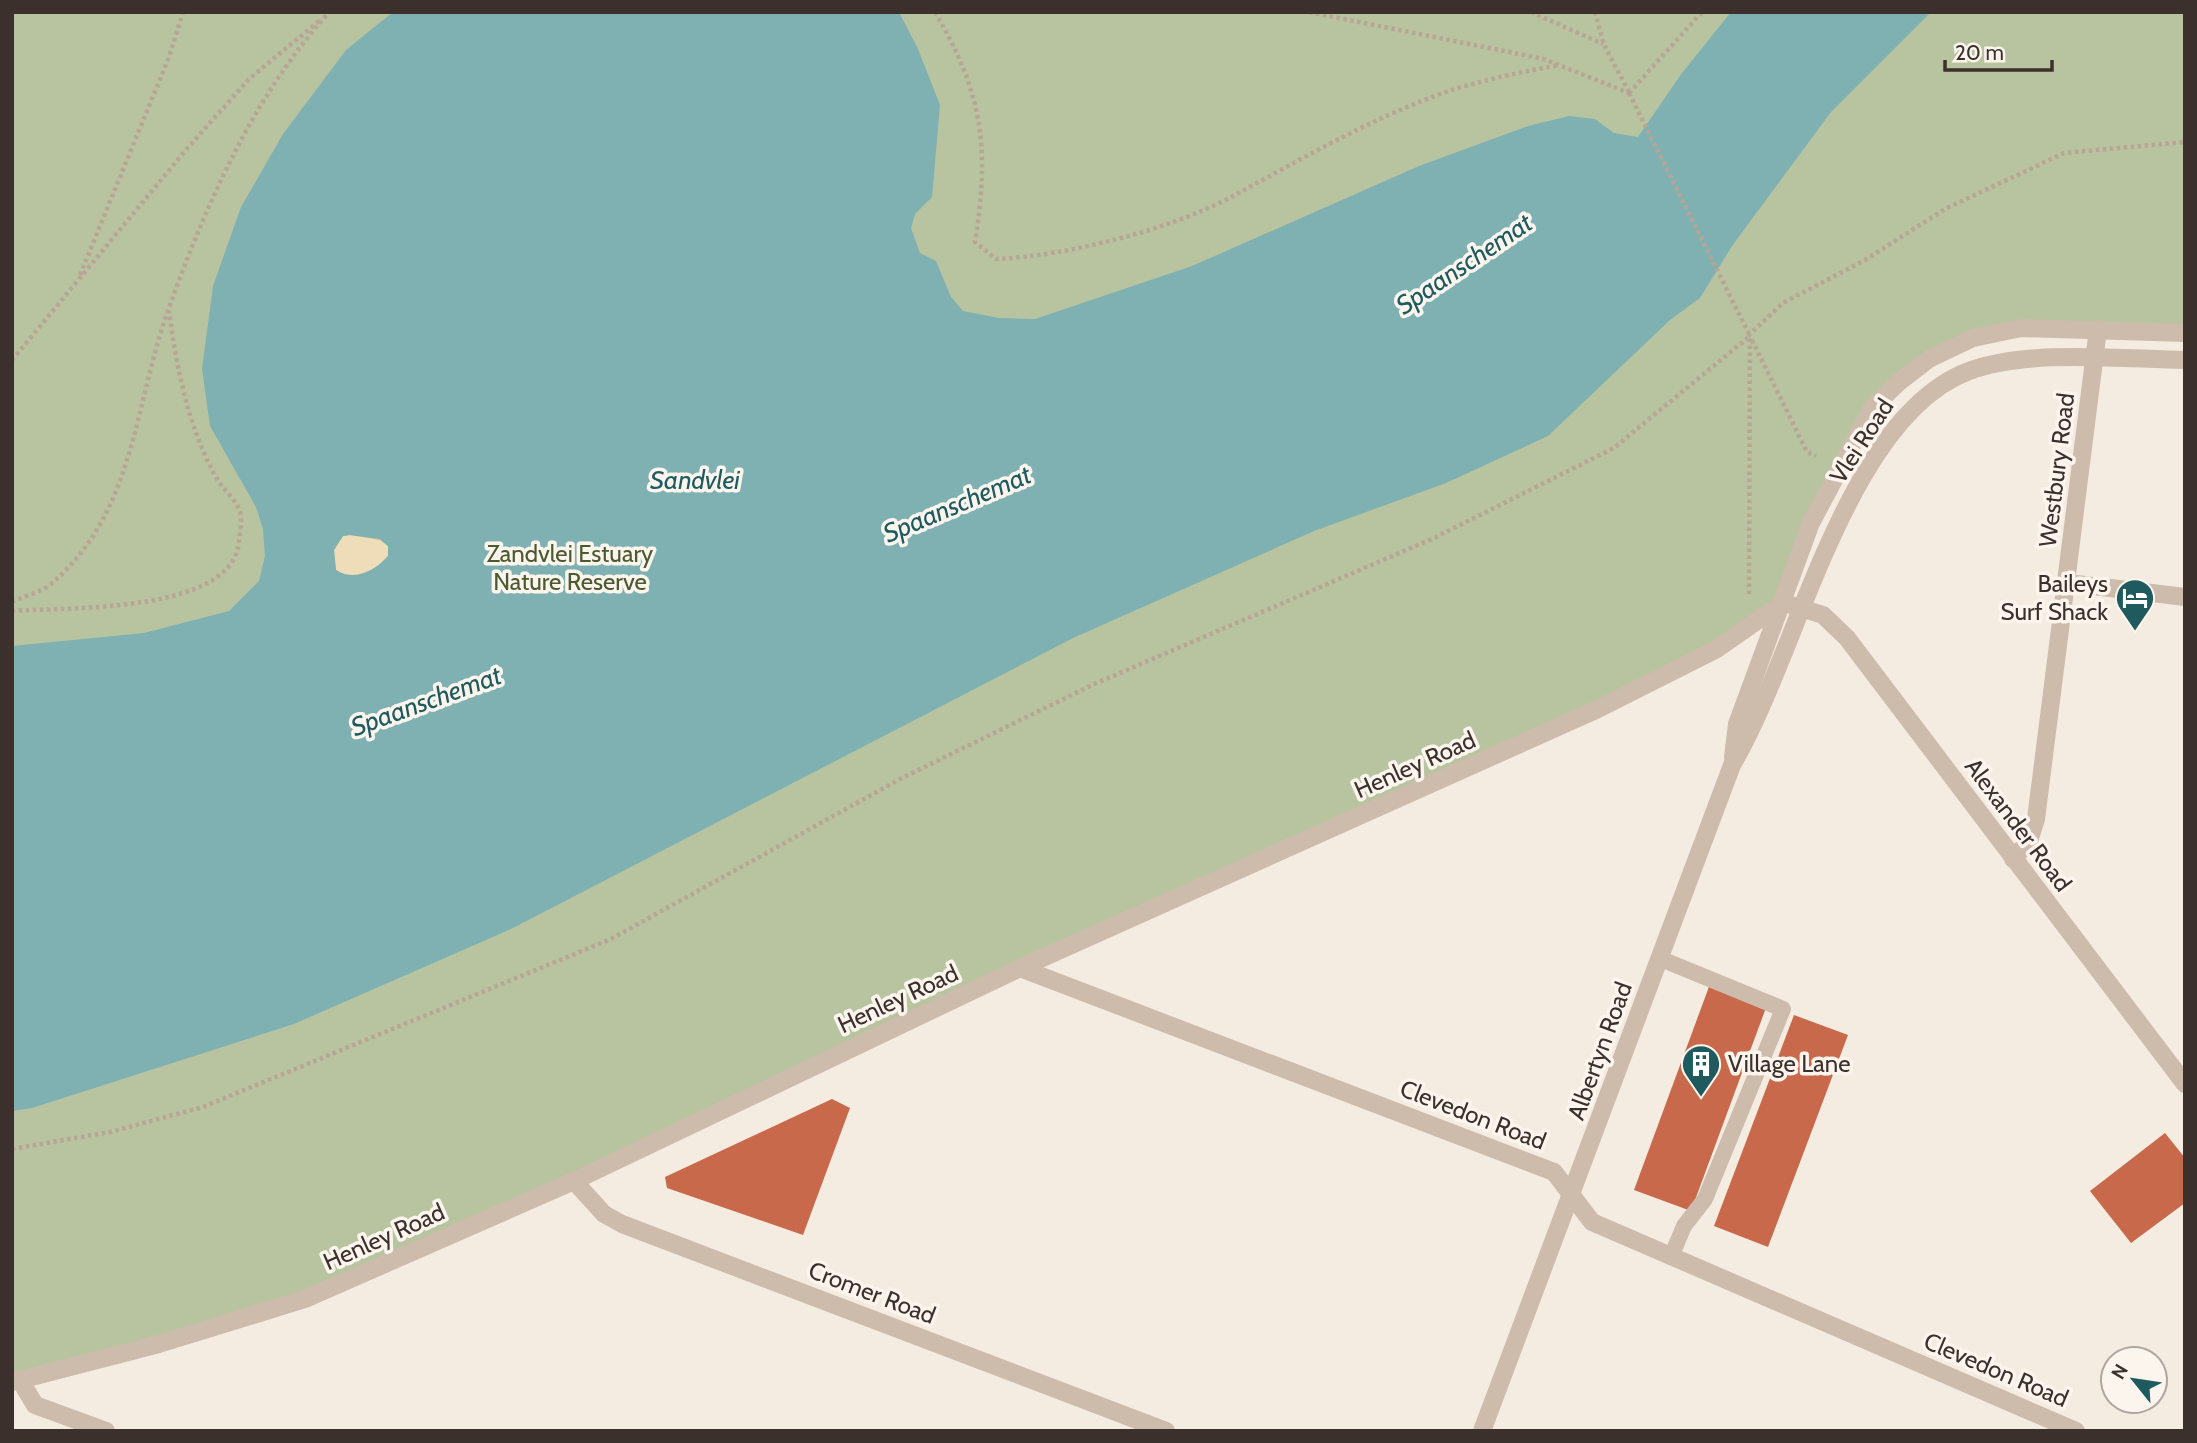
<svg xmlns="http://www.w3.org/2000/svg" width="2197" height="1443" viewBox="0 0 2197 1443" font-family="Cabin,sans-serif">
<style>
.green{fill:#b8c4a0}
.sand{fill:#efdcb8}
.water{fill:#7fb0b2;fill-rule:evenodd}
.building{fill:#c8694b}
.lines{fill:none;stroke-linecap:round;stroke-linejoin:round}
.path{stroke:#b9a596;stroke-width:4.5;stroke-dasharray:3.5 3.5;stroke-linecap:butt}
.lane{stroke:#cdbbac;stroke-width:16}
.street{stroke:#cdbbac;stroke-width:18}
.path-bridge{stroke:#b9a596;stroke-width:4.5;stroke-dasharray:3.5 3.5;stroke-linecap:butt}
.labels{text-anchor:middle;stroke-width:7;stroke-linejoin:round;paint-order:stroke}
.street-label{font-size:24px;fill:#3b302b;stroke:#fbf5ee}
.park-label{font-size:24px;fill:#4a5a2e;stroke:#fbf5ee}
.poi-label{font-size:24px;fill:#3b302b;stroke:#fbf5ee;text-anchor:end}
.water-label{font-size:26px;font-style:italic;fill:#1f5a5e;stroke:#fbf5ee}
</style>
<rect width="100%" height="100%" fill="#f4ebe1"/>
<!-- green -->
<polygon class="green" points="12,12 2185,12 2185,333 2098,329 1973,338 1872,408 1781,604 1717,649 305,1299 12,1382"/>
<!-- sand -->
<path class="sand" d="M350,535L380,540L388,546V556C375,571 354,582 336,570L334,550L343,536Z"/>
<!-- water -->
<path class="water" d="M393,12H899L918,49L940,105L932,197L915,214L911,228L920,253L936,261L951,297L963,311L999,318L1035,319L1192,266L1419,166L1528,126L1569,116L1595,119L1614,133L1638,137L1682,73L1731,12H1931L1831,112L1732,246L1700,298L1670,320L1548,436L1446,483L1314,531L1073,638L511,929L294,1024L32,1108L12,1111V646L144,633L229,611L259,581L265,556L263,529L256,507L210,426L202,369L213,286L241,207L283,134L346,50ZM350,535L380,539L388,546V556C375,571 354,582 336,570L334,550L343,536Z"/>
<!-- building -->
<g class="building">
<polygon points="1710,984 1767,1005 1691,1211 1634,1190"/>
<polygon points="1794,1015 1848,1035 1768,1247 1714,1226"/>
<polygon points="832,1099 850,1108 803,1235 667,1188 665,1177"/>
<polygon points="2165,1133 2185,1158 2185,1203 2131,1243 2090,1191"/>
</g>
<g class="lines">
<!-- path -->
<g class="path">
<path d="M935,12C983,94 990,148 975,242L996,259C1066,256 1169,230 1231,197C1300,160 1371,118 1446,92C1482,80 1521,72 1559,65"/>
<polyline points="1309,12 1544,59 1629,93"/>
<polyline points="1531,12 1603,44"/>
<polyline points="1595,12 1604,45 1629,92"/>
<polyline points="1629,93 1702,12"/>
<polyline points="80,275 169,57 183,12"/>
<polyline points="1748,336 1783,303 1865,260 1945,209 2064,153 2185,142"/>
<polyline points="1752,340 1807,452 1816,456"/>
<polyline points="12,360 185,151 249,79 319,21"/>
<polyline points="1749,594 1750,337"/>
<path d="M12,602C24,596 41,592 51,584C136,512 134,402 170,305C208,200 254,96 329,12"/>
<path d="M12,611C66,607 234,614 239,541C240,532 243,517 239,509C234,498 223,489 217,479C188,427 177,370 169,311"/>
<polyline points="12,1149 110,1132 203,1107 611,939 902,778 1092,685 1432,539 1614,448 1750,336"/>
</g>
<!-- lane -->
<polyline class="lane" points="1661,959 1783,1009 1705,1199 1684,1226 1671,1257"/>
<!-- street -->
<g class="street">
<polyline points="2068,583 2185,597"/>
<polyline points="1791,605 1823,615 1847,638 2185,1084"/>
<polyline points="1733,757 1737,724 1811,523 1872,408 1898,383 1929,359 1973,338 2021,328 2185,333"/>
<polyline points="2013,859 2029,841 2036,819 2098,329"/>
<polyline points="1020,968 1554,1172 1592,1222 2076,1431"/>
<polyline points="574,1181 604,1214 622,1224 1166,1431"/>
<polyline points="20,1380 35,1405 106,1431"/>
<polyline points="12,1382 159,1344 305,1299 574,1181 1020,968 1598,709 1717,649 1781,604"/>
<path d="M1482,1431L1732,765C1797,657 1845,417 1969,371C2028,349 2121,359 2185,360"/>
</g>
<!-- path-bridge -->
<polyline class="path-bridge" points="1629,93 1750,336"/>
</g>
<!-- icons -->
<defs>
<g id="hotel-pin" transform="scale(2.0125)"><path d="M0 17L-7.5 6A9.5 9.5 0 1 1 7.5 6Z" fill="#1f5a5e" stroke="#fbf5ee"/><path d="M-6-4.5h1.5V1H6V5H4.5V3h-9V5H-6ZM-4 0a1.8 1.8 0 1 1 3.6 0ZM.5 0V-2.5h3Q6-2.5 6 0Z" fill="#fff"/></g>
<g id="building-pin" transform="scale(2.0125)"><path d="M0 17L-7.5 6A9.5 9.5 0 1 1 7.5 6Z" fill="#1f5a5e" stroke="#fbf5ee"/><path d="M-4-6H4V6H1V3H-1V6H-4ZM-2.5-4.3h1.7v1.8h-1.7ZM.8-4.3h1.7v1.8H.8ZM-2.5-1h1.7V.8h-1.7ZM.8-1h1.7V.8H.8Z" fill="#fff"/></g>
</defs>
<g fill-rule="evenodd">
<use href="#hotel-pin" x="2135" y="598"/>
<use href="#building-pin" x="1701" y="1064"/>
</g>
<g class="labels">
<!-- street labels -->
<g class="street-label">
<text transform="translate(1862 441) rotate(-57)" y="8">Vlei Road</text>
<text transform="translate(2057 470) rotate(-83)" y="8">Westbury Road</text>
<text transform="translate(1415 765) rotate(-24)" y="8">Henley Road</text>
<text transform="translate(2018 825) rotate(53)" y="8">Alexander Road</text>
<text transform="translate(898 999) rotate(-25)" y="8">Henley Road</text>
<text transform="translate(1600 1051) rotate(-70)" y="8">Albertyn Road</text>
<text transform="translate(1473 1115) rotate(21)" y="8">Clevedon Road</text>
<text transform="translate(384 1237) rotate(-24)" y="8">Henley Road</text>
<text transform="translate(872 1293) rotate(21)" y="8">Cromer Road</text>
<text transform="translate(1996 1370) rotate(23)" y="8">Clevedon Road</text>
</g>
<!-- park labels -->
<g class="park-label">
<text x="570" y="562">Zandvlei Estuary<tspan x="570" dy="28">Nature Reserve</tspan></text>
</g>
<!-- poi labels -->
<g class="poi-label">
<text x="2108" y="592">Baileys<tspan x="2108" dy="28">Surf Shack</tspan></text>
<text x="1728" y="1072" text-anchor="start">Village Lane</text>
</g>
<!-- water labels -->
<g class="water-label">
<text transform="translate(1464 264) rotate(-34)" y="9">Spaanschemat</text>
<text x="695" y="489">Sandvlei</text>
<text transform="translate(957 504) rotate(-23)" y="9">Spaanschemat</text>
<text transform="translate(426 701) rotate(-20)" y="9">Spaanschemat</text>
</g>
</g>
<!-- border -->
<rect width="2197" height="1443" fill="none" stroke="#3b302b" stroke-width="28"/>
<!-- north arrow -->
<g transform="translate(2134 1380) rotate(300)"><circle r="33" fill="#fbf5ee" stroke="#aea6a0" stroke-width="2"/>
<path d="M0-5L12 26L0 18L-12 26Z" fill="#1f5a5e"/>
<text y="-10" font-size="19" font-weight="bold" text-anchor="middle" fill="#3b302b">N</text>
</g>
<!-- scale -->
<path d="M1945 60v10h107v-10" fill="none" stroke="#3b302b" stroke-width="3.5"/>
<text x="1955" y="60" font-size="21" fill="#3b302b" stroke="#fbf5ee" stroke-width="5" paint-order="stroke">20 m</text>
</svg>
